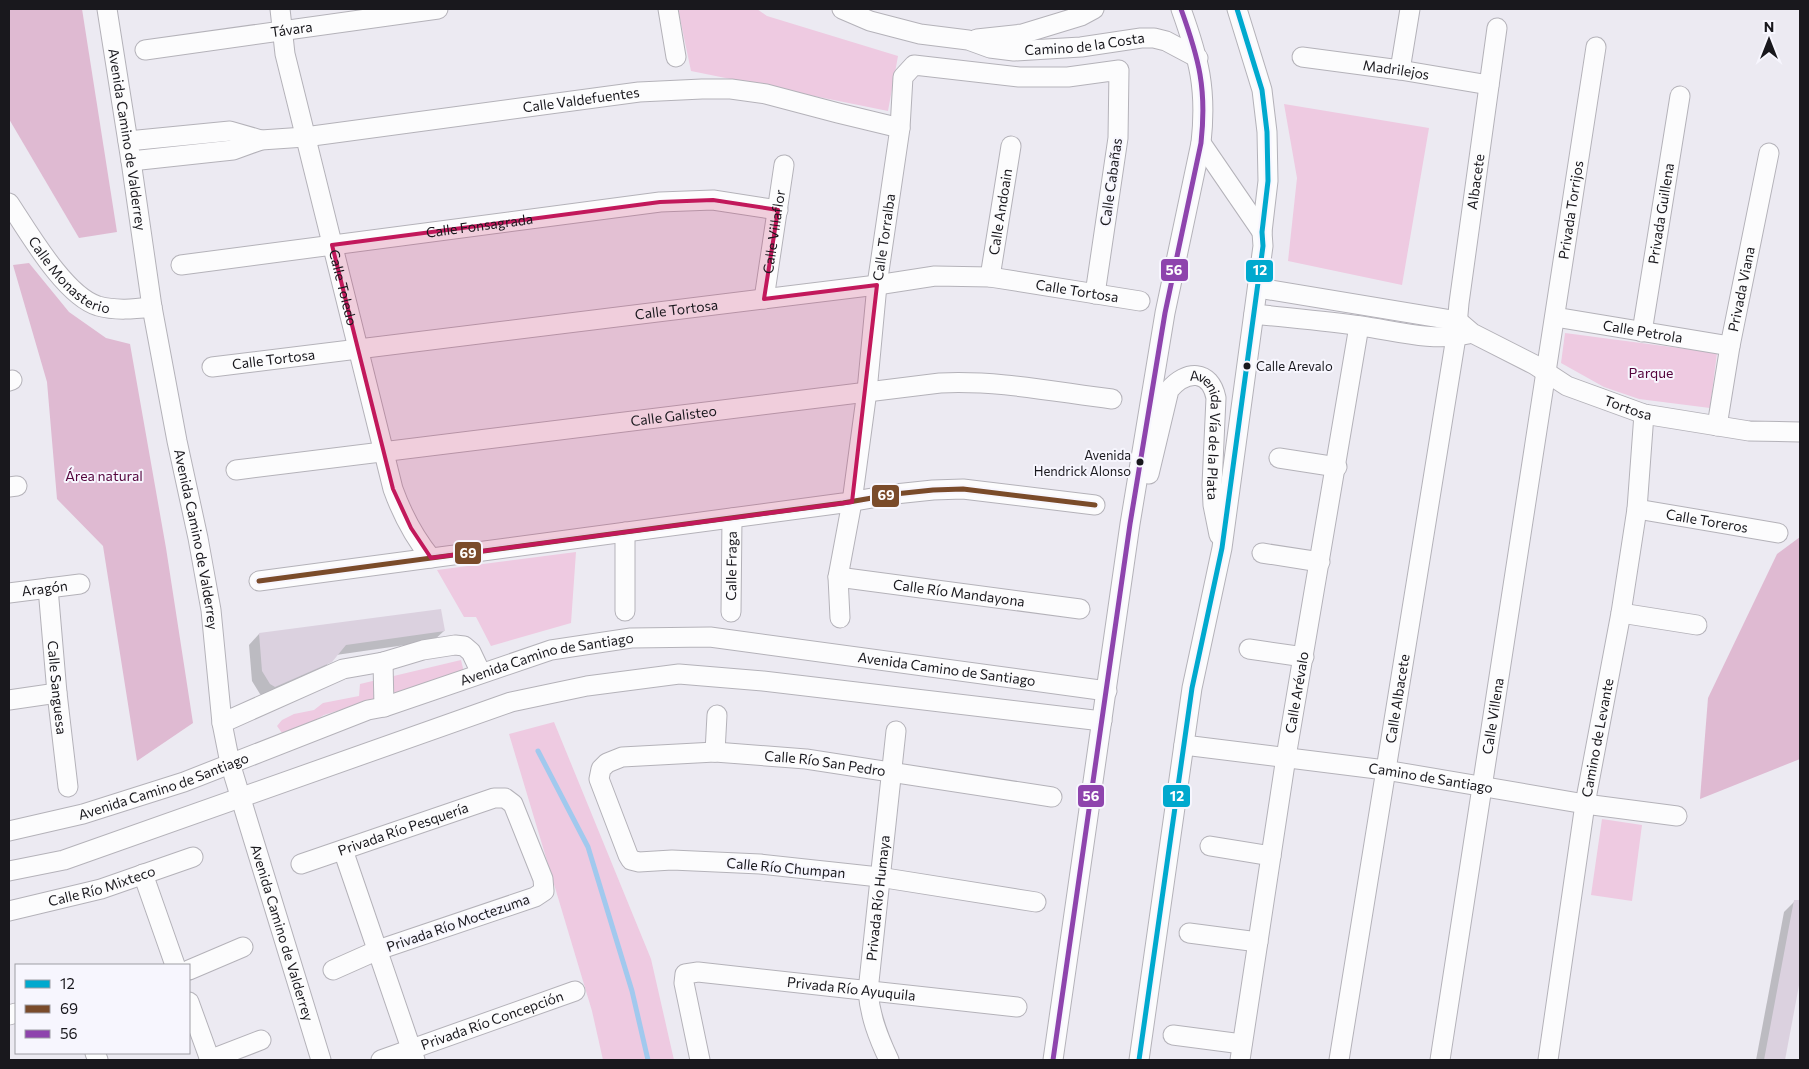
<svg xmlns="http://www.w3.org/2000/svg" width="1809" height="1069" viewBox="0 0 1809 1069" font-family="Commissioner,sans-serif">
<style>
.green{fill:#eecae1}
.forest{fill:#dfbad2}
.shadow{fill:#0003}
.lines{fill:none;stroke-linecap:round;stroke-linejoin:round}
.stream{stroke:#a1c9ee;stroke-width:5}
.building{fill:#dbd1df}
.minor-casing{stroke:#b4b2b9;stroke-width:21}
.minor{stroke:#fcfcfd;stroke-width:19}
.bus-1-casing{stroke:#f7f6fe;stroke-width:9}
.bus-2-casing{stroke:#f7f6fe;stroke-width:9}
.bus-3-casing{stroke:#f7f6fe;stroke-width:9}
.bus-1{stroke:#00a9ce;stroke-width:5}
.bus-2{stroke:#7a4b2a;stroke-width:5}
.bus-3{stroke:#8e44ad;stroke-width:5}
.marked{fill:#c2185b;fill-opacity:0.2;stroke:#c2185b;stroke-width:4;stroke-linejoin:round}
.bus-dot{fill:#19181d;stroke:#f7f6fe;stroke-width:2}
.labels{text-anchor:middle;stroke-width:4;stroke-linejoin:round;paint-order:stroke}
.bus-label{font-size:13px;fill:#19181d;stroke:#f7f6fe;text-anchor:start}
.street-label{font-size:14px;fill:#19181d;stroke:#f7f6fe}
.park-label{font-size:14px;fill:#54043c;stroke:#f7f6fe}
.line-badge{stroke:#f7f6fe;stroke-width:2}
.badge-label{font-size:14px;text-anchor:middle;font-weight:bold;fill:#fff}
</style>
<rect width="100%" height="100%" fill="#eceaf2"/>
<!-- green -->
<g class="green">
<polygon points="678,9 757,9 767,16 898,56 888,111 691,71"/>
<polygon points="1284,104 1429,128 1402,285 1288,261 1297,178"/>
<polygon points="1565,333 1717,353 1710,408 1639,399 1604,387 1561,363"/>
<polygon points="576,552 571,623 491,646 476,617 464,617 437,570"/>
<polygon points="461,660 464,672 324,715 296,731 282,733 277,726 282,720 294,714 314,710 323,703 359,696 360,684"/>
<polygon points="554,722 651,959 674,1060 603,1060 592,1011 509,734"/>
<polygon points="1602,819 1642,825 1632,901 1591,895"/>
</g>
<!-- forest -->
<g class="forest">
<polygon points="9,9 82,9 117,232 79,238 9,119"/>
<polygon points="29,263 69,312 106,338 130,344 166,548 193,723 137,761 103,546 57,499 47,382 13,265"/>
<polygon points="1800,537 1800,759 1700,799 1708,698 1777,554"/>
</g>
<!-- shadow -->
<g class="shadow">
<polygon points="444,631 433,641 336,655 320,672 264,697 260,694 252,681 249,645 259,634"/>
<polygon points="1794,902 1800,903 1800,973 1784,1060 1756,1060 1784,912"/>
</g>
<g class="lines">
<!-- stream -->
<polyline class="stream" points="538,751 588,847 632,991 648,1060"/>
</g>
<!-- building -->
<g class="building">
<polygon points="441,609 445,631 346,645 332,662 275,687 270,684 262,671 259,633"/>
<polygon points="1794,900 1800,900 1800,980 1785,1060 1764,1060"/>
</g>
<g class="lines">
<!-- minor casing -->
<g class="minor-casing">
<g id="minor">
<path id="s1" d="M107,9L131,161L152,307L177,441L198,538L211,610L222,723L230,763L321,1060"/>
<path id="s2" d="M280,9L285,54L393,489C402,514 414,537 431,558"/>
<polyline points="668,9 676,57"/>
<path id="s3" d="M842,9L870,21L920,34L968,40L990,48L1014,51L1081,47L1141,38H1154L1166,41L1198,58"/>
<polyline points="977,39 1022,34 1081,16 1094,9"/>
<path id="s4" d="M145,50L438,9"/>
<path id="s5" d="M1302,57L1400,70L1489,85"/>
<polyline points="1400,70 1410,9"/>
<polyline points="128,141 230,131 261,140"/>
<polyline points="1201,143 1262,232"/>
<path id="s6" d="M131,161L233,150L261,140L305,137L639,92L702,89H731L766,94L838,113L900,128"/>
<path id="s7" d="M9,203C29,233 65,296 98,306C116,311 134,309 152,307"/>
<path id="s8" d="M181,265L660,202L713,200L778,210"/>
<path id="s9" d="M990,277L1011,146"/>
<path id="s10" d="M1258,288L1458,321L1472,333L1535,365L1567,386L1644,414L1749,431L1800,432"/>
<path id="s11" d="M764,299L784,165"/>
<path d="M1254,314C1290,318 1326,321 1361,326C1396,331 1433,342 1468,334"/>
<path id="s12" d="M1555,317L1730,346"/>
<path id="s13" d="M1642,332L1680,96"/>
<path id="s14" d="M212,367L877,285L935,276L990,277L1140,301"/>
<polyline points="9,381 12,380"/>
<path id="s15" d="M1717,426L1730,346L1769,153"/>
<polyline points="1279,458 1337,467"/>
<path id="s16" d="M236,470L940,383C998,380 1055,392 1112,399"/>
<path id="s17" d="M1149,474L1169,390C1186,370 1210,369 1216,398L1212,485L1213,505L1219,535"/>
<polyline points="9,487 17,486"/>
<path id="s18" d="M1637,509L1778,533"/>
<polyline points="1262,553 1320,562"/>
<path id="s19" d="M838,577L1080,609"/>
<polyline points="259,581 843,503 895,494 933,490 963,489 1095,505"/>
<path id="s20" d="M48,588L57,693L68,787"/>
<path id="s21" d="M9,593L80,584"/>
<polyline points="625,611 625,532"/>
<path id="s22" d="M731,612L732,518"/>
<polyline points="1621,613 1697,625"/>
<path id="s23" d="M840,618L838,577L852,502L867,391L877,285L900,128L903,77L914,65L1019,77H1068L1119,70L1118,138L1095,294"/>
<polyline points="1249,649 1304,657"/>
<polyline points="383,662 384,707"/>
<polyline points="9,700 57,693"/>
<polyline points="222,723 343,669 383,662 423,650 455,645 464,646 471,652 481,673"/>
<path id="s24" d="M1184,745L1385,770L1585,804L1677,816"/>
<polyline points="715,752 717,715"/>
<path id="s25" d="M9,831L83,814L184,782L368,710L384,707L551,650L631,638L710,637L1107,691"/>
<polyline points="1210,846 1271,856"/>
<polyline points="343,850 415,1060"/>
<path id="s26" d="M301,864L494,798H505L513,804L543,879L544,891L535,897L378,950L333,970"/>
<polyline points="9,871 64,860 511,702 587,686 679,674 763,681 1102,721"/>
<polyline points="143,874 175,965"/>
<path id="s27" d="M1036,902L879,877L760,864L672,860L639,862L631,860L628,855L599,779L601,769L607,763L622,757L715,752L806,759L1052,797"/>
<path id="s28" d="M9,911L101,889L193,857"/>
<polyline points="1189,933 1258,942"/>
<polyline points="189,970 243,947"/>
<polyline points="189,1002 210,1060"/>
<polyline points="9,1015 16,1013"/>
<polyline points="1173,1035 1242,1044"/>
<polyline points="95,1053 98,1060"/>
<polyline points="209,1060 261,1040"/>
<path id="s29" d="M381,1060L575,991"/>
<path id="s30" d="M700,1060L684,983L685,974L698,972L1017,1007"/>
<path id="s31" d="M889,1060C878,1037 870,1016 868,991L896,731"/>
<path d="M1053,1060L1130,524L1165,313L1201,143C1207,89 1199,59 1181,9"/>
<polyline points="1139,1060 1192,688 1222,548 1263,246 1262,232 1268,181 1267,132 1262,90 1237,9"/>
<path id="s32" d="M1240,1060L1286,757L1359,326"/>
<path id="s33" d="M1339,1060L1456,337L1459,303L1497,28"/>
<path id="s34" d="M1440,1060L1596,47"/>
<path id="s35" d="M1548,1060L1585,804L1621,613L1637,509L1644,414"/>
</g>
</g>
<!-- minor -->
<use href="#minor" class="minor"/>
<!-- bus-1 casing -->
<g class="bus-1-casing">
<polyline id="bus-1" points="1139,1060 1192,688 1222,548 1263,246 1262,232 1268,181 1267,132 1262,90 1237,9"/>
</g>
<!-- bus-2 casing -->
<g class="bus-2-casing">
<polyline id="bus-2" points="259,581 843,503 895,494 933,490 963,489 1095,505"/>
</g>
<!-- bus-3 casing -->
<g class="bus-3-casing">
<path id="bus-3" d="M1053,1060L1130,524L1165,313L1201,143C1207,89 1199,59 1181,9"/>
</g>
<!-- bus-1 -->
<use href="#bus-1" class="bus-1"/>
<!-- bus-2 -->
<use href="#bus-2" class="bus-2"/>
<!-- bus-3 -->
<use href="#bus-3" class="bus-3"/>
</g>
<!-- marked area -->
<path class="marked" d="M713,200L778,210L764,299L877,285L852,502L431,558L411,528L393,489L332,245L660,202Z"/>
<!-- markers -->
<g class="bus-dot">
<circle cx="1247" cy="366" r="4.5"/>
<circle cx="1140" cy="462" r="4.5"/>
</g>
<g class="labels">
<!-- bus labels -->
<g class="bus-label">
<text x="1256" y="371">Calle Arevalo</text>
<text x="1131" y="460" text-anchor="end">Avenida<tspan x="1131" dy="16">Hendrick Alonso</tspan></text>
</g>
<!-- street labels -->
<g class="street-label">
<text dy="5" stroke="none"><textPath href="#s4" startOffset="148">Távara</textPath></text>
<text dy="5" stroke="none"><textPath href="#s3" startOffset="249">Camino de la Costa</textPath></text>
<text dy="5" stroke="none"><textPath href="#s5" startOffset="95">Madrilejos</textPath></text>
<text dy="5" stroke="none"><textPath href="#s6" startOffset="455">Calle Valdefuentes</textPath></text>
<text dy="5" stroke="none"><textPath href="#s1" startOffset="132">Avenida Camino de Valderrey</textPath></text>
<text transform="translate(1111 182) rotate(-82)" y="5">Calle Cabañas</text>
<text dy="5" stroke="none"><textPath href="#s33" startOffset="889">Albacete</textPath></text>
<text dy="5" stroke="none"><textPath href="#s34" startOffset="860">Privada Torrijos</textPath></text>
<text dy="5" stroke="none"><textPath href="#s9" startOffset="66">Calle Andoain</textPath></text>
<text dy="5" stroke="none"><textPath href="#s13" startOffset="120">Privada Guillena</textPath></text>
<text dy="5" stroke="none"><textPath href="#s8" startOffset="301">Calle Fonsagrada</textPath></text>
<text dy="5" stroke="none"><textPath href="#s11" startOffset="68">Calle Villaflor</textPath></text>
<text dy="5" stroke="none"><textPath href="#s23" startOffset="384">Calle Torralba</textPath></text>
<text dy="5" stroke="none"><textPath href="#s7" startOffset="96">Calle Monasterio</textPath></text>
<text dy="5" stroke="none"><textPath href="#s2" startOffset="286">Calle Toledo</textPath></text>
<text dy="5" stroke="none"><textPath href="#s15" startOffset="139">Privada Viana</textPath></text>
<text dy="5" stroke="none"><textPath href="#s14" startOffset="872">Calle Tortosa</textPath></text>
<text dy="5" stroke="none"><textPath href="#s14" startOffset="468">Calle Tortosa</textPath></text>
<text dy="5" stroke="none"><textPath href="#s12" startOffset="89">Calle Petrola</textPath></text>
<text dy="5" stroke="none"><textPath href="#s14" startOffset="62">Calle Tortosa</textPath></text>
<text dy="5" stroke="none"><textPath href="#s10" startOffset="395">Tortosa</textPath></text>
<text dy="5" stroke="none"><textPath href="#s16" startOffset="441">Calle Galisteo</textPath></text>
<text dy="5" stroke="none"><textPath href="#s17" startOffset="182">Avenida Vía de la Plata</textPath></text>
<text dy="5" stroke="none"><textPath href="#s18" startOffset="71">Calle Toreros</textPath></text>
<text dy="5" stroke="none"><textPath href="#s1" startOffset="538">Avenida Camino de Valderrey</textPath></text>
<text dy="5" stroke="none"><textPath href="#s22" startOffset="46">Calle Fraga</textPath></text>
<text dy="5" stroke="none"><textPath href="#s21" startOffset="36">Aragón</textPath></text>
<text dy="5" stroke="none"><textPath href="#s19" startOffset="122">Calle Río Mandayona</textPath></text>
<text dy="5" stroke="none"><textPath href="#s25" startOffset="566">Avenida Camino de Santiago</textPath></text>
<text dy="5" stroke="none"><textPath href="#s25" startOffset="971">Avenida Camino de Santiago</textPath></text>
<text dy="5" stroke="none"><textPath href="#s20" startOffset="100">Calle Sanguesa</textPath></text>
<text dy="5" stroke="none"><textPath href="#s32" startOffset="372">Calle Arévalo</textPath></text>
<text dy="5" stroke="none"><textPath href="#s33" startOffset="366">Calle Albacete</textPath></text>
<text dy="5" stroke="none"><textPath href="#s34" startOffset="348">Calle Villena</textPath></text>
<text dy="5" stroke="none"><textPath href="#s35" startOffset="326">Camino de Levante</textPath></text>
<text dy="5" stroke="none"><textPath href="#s27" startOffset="734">Calle Río San Pedro</textPath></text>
<text dy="5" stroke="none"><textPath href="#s24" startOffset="249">Camino de Santiago</textPath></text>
<text dy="5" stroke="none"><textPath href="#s25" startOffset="161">Avenida Camino de Santiago</textPath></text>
<text dy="5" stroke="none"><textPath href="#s26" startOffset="108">Privada Río Pesquería</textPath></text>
<text transform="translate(786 868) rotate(5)" y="5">Calle Río Chumpan</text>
<text dy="5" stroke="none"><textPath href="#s28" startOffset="96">Calle Río Mixteco</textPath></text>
<text dy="5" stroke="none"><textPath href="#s31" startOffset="166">Privada Río Humaya</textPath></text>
<text transform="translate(458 923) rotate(-19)" y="5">Privada Río Moctezuma</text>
<text dy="5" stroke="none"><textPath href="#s1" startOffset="942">Avenida Camino de Valderrey</textPath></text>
<text dy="5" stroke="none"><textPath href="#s30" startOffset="255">Privada Río Ayuquila</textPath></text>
<text dy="5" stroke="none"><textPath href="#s29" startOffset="118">Privada Río Concepción</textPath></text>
</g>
<!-- park labels -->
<g class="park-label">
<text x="1651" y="378">Parque</text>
<text x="104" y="481">Área natural</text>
</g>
</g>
<g class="line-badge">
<rect x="1160" y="258" width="29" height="24" rx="5" fill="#8e44ad"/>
<rect x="1245" y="259" width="29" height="24" rx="5" fill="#00a9ce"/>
<rect x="871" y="484" width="29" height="24" rx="5" fill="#7a4b2a"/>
<rect x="454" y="541" width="28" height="24" rx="5" fill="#7a4b2a"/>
<rect x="1077" y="784" width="28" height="24" rx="5" fill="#8e44ad"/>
<rect x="1162" y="784" width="29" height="24" rx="5" fill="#00a9ce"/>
</g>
<g class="badge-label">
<text x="1174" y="275">56</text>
<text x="1260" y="275">12</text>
<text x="886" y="500">69</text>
<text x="468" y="558">69</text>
<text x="1091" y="801">56</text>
<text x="1177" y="801">12</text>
</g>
<!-- border -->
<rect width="1809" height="1069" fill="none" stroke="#19181d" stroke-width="20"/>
<!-- legend -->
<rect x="15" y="964" width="175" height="90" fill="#f7f6fe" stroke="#9e9da4"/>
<rect x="25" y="980" width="25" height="8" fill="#00a9ce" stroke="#9e9da4"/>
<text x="60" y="989" font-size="15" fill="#19181d">12</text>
<rect x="25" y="1005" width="25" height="8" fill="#7a4b2a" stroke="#9e9da4"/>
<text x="60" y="1014" font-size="15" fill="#19181d">69</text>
<rect x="25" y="1030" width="25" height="8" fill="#8e44ad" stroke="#9e9da4"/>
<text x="60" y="1039" font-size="15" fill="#19181d">56</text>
<!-- north arrow -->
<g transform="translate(1769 40)" stroke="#f7f6fe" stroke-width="4" paint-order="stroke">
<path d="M0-4L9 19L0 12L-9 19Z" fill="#19181d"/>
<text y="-8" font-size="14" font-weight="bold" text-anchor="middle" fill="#19181d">N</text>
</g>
</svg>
